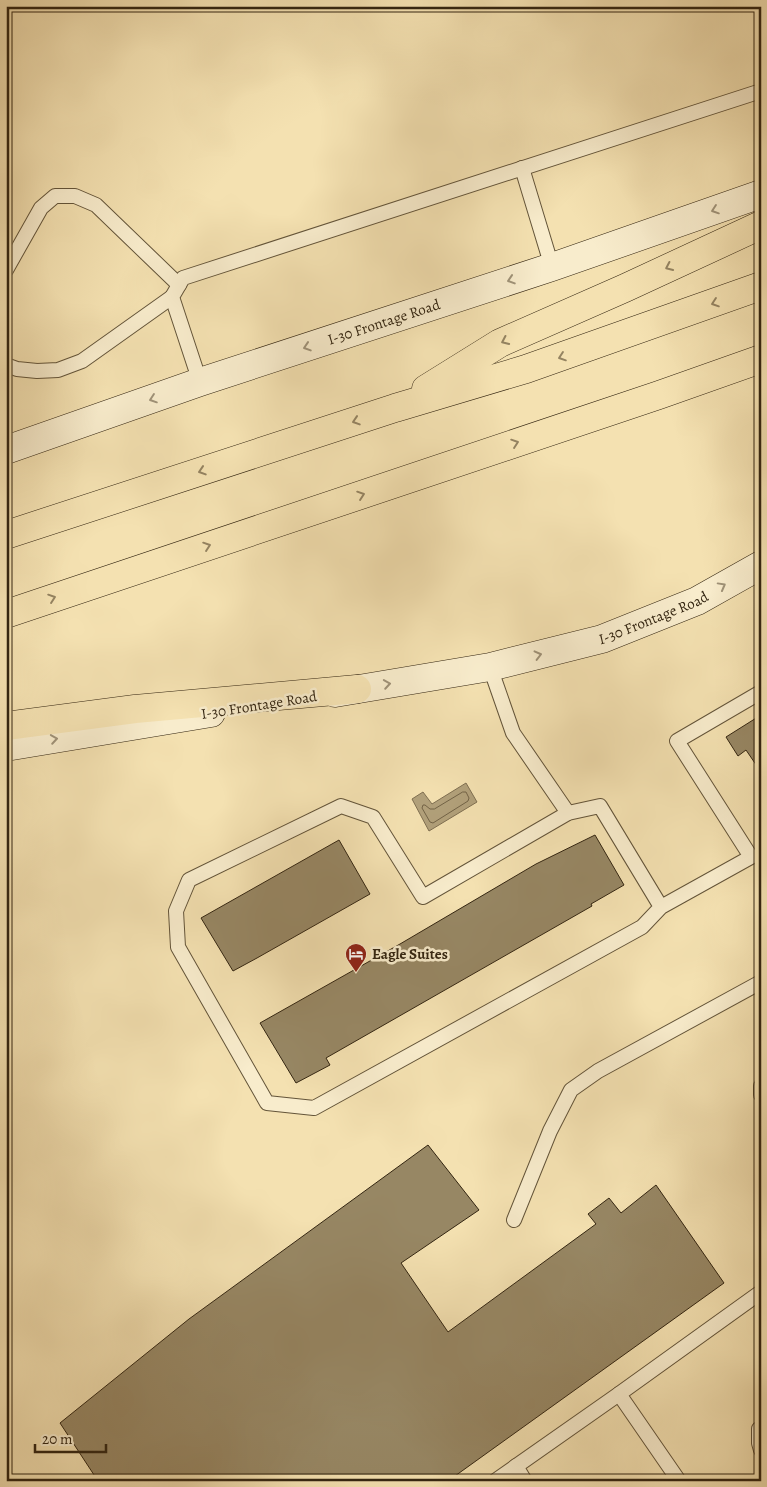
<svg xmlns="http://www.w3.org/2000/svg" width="767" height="1487" viewBox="0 0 767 1487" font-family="Alegreya,serif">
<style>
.water{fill:#b2a17b;stroke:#7f6f51}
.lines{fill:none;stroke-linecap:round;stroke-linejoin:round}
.shore{stroke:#726346;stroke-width:1}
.building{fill:#978764;stroke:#332511}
.lane-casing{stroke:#635439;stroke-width:16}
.secondary-casing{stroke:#332511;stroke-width:29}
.highway-casing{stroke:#332511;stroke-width:29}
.lane{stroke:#f8eccc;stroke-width:14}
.secondary{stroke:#f8eccc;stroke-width:28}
.highway{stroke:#f4e1b1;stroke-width:28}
.oneway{stroke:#9f9278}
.oneway2{stroke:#948361}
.labels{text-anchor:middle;stroke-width:5;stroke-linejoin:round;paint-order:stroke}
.street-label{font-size:15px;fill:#332511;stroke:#f8eccc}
.poi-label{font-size:15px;font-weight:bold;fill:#332511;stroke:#f8eccc;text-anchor:start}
</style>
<rect width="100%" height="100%" fill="#f4e1b1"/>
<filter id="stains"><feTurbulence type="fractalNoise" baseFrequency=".004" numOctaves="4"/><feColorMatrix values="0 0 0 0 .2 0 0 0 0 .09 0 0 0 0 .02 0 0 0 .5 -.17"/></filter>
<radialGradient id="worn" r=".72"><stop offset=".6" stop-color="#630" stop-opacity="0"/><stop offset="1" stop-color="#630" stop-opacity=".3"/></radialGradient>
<!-- water -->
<polygon class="water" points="466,783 477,802 429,831 412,799 423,792 432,804"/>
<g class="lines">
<!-- shore -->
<polygon class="shore" points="463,792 466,792 469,798 468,801 433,823 430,822 422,808 423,805 425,805 430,809 434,809"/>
</g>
<!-- building -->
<g class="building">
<polygon points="761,715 761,772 746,750 738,756 726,737"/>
<polygon points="595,835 624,885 591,904 592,906 326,1058 330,1065 296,1083 260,1023 400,944 536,864"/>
<polygon points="339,840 370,894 257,958 233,971 201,918"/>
<polygon points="428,1145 479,1210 401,1263 448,1332 596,1224 588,1214 609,1198 621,1213 656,1185 724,1283 448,1481 98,1481 60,1423 189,1319"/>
</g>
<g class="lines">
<!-- lane casing -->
<g class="lane-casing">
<g id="lane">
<polyline points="522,168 552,267"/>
<polyline points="6,270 41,208 55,196 75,196 96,205 179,285"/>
<polyline points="6,365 17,369 37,371 58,370 82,361 172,297"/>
<polyline points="200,382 172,297 183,278 761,91"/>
<polyline points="490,667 513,733 568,813"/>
<polyline points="661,907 642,927 314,1108 267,1103 178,947 176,911 189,880 341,806 373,817 423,897 568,813 600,806 661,907 751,857 677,741 761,692"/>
<polyline points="761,1086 761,1095"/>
<polyline points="514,1220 550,1131 571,1090 598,1071 761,982"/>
<polyline points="761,1428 759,1429 759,1443 761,1450"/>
<polyline points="516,1466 525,1481"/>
<polyline points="495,1481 619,1394"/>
<polyline points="679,1481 619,1394 761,1292"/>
</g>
</g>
<!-- secondary casing -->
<g class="secondary-casing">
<g id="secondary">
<path id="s1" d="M6,450L200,382L552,267L761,194"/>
<path id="s2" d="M335,693L490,667L602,639L697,601L761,565"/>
<polyline points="6,747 211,713"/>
</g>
</g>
<!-- highway casing -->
<g class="highway-casing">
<g id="highway">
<polyline points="426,389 500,343 625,288 761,225"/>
<polyline points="6,535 395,408 526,369 761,286"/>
<polyline points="6,614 659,395 761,359"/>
<polyline points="6,726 135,709 357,689"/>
</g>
</g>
<!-- lane -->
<use href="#lane" class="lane"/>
<!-- secondary -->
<use href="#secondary" class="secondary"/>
<!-- highway -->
<use href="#highway" class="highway"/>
</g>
<!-- one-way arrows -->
<defs><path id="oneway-chevron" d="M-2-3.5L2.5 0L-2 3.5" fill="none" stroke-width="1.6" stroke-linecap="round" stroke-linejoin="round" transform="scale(1.25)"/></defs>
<g class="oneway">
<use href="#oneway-chevron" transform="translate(715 210) rotate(161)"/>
<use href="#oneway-chevron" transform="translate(511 280) rotate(162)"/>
<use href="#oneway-chevron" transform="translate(307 347) rotate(162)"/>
<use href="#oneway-chevron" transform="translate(153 399) rotate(161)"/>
<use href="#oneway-chevron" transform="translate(722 586) rotate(-29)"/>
<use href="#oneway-chevron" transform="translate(538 655) rotate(-14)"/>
<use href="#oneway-chevron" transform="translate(387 684) rotate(-9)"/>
<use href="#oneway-chevron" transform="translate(54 739) rotate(-9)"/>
</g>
<g class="oneway2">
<use href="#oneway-chevron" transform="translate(669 267) rotate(155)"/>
<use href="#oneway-chevron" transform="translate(715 303) rotate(161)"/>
<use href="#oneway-chevron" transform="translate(505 341) rotate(155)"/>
<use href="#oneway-chevron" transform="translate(562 357) rotate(161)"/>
<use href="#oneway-chevron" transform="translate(356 421) rotate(162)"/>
<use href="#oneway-chevron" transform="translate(515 443) rotate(-19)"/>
<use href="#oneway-chevron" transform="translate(202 471) rotate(162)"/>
<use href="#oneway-chevron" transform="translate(361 495) rotate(-19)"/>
<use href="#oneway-chevron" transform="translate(207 546) rotate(-19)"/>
<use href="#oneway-chevron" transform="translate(52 598) rotate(-19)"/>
</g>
<!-- icons -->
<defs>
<g id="hotel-pin" transform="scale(1.125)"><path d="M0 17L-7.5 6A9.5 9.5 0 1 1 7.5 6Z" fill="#8f2418" stroke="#f8eccc"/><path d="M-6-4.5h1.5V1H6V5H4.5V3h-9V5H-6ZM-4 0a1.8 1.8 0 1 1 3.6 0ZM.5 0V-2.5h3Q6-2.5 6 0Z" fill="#fff"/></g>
</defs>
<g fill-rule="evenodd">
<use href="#hotel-pin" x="356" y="954"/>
</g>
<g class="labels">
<!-- street labels -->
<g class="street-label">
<text dy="5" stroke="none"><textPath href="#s1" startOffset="399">I-30 Frontage Road</textPath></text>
<text dy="5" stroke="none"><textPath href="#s2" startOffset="328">I-30 Frontage Road</textPath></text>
<text transform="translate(259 705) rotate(-9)" y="5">I-30 Frontage Road</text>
</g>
<!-- poi labels -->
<g class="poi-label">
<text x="372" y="959">Eagle Suites</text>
</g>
</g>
<!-- margin -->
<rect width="767" height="1487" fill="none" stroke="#f4e1b1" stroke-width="25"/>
<rect x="8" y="8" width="752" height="1472" fill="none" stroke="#332511" stroke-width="2.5"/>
<rect x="12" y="12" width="742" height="1462" fill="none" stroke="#332511"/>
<!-- scale -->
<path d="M35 1444v8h71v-8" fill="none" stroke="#332511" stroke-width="2.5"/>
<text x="42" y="1444" font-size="15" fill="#332511" stroke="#f8eccc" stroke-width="4" paint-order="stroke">20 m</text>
<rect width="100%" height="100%" filter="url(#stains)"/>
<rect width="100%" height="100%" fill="url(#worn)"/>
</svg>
